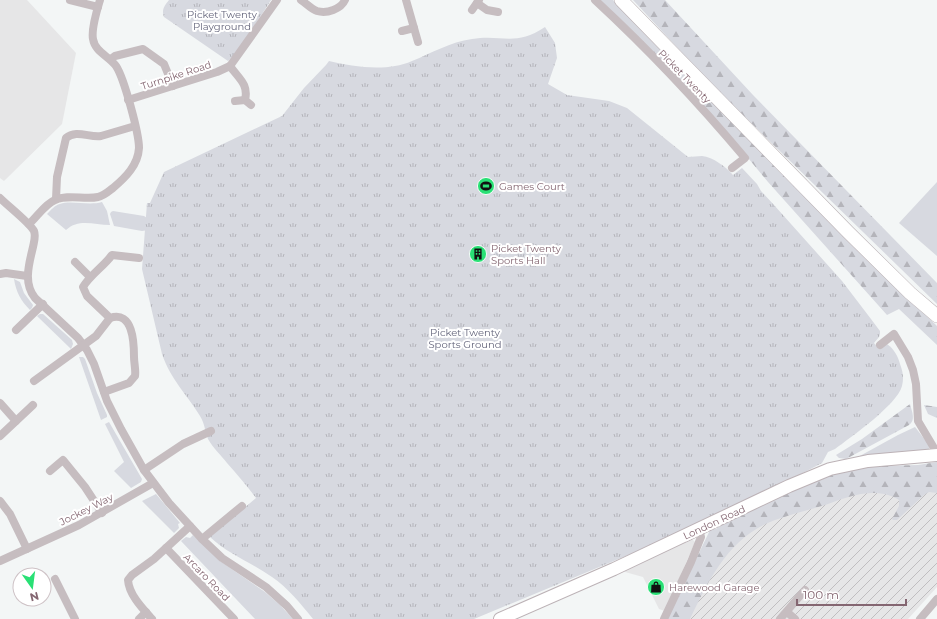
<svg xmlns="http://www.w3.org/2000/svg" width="937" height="619" viewBox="0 0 937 619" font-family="Montserrat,sans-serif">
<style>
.built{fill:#e6e6e7}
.industrial{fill:url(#industrial-furrows)}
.grass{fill:#d7d9e0}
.forest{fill:url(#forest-firs)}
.park{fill:url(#park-tufts)}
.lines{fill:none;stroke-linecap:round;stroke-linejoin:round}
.secondary-casing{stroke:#bcb2b6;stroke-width:14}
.primary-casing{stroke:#bab1b4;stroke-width:14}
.minor{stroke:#c6bdc0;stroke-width:8}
.secondary{stroke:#fff;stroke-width:12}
.primary{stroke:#fff;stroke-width:13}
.labels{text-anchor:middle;stroke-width:4;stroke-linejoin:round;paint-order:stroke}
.park-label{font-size:10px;fill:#64657b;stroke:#fff}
.street-label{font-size:10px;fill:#846671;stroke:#fff}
.poi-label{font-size:10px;fill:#846671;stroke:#fff;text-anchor:start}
</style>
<defs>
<pattern id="industrial-furrows" width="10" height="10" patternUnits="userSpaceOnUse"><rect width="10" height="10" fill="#e6e6e7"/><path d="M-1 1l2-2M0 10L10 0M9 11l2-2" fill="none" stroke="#c0bec0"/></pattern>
<pattern id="forest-firs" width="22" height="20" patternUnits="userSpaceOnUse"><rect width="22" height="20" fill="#d7d9e0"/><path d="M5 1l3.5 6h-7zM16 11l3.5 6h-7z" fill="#b4b4ba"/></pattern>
<pattern id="park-tufts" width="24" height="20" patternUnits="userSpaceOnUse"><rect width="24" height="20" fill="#d7d9e0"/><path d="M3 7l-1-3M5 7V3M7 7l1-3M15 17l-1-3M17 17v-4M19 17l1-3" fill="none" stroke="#b4b4ba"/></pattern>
</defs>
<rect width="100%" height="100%" fill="#f3f6f6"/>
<!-- built -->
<g class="built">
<polygon points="0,0 27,0 76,53 62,124 4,181 0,178"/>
<polygon points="691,538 695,542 665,611 659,609 643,577 625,572 624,570"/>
</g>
<!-- industrial -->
<polygon class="industrial" points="906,471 937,477 937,587 908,619 681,619 723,531"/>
<!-- grass -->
<g class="grass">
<polygon points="937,182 937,256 899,223"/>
<path d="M102,202L107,211L110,225C94,225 79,218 66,230L47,214C51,210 55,205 60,204C71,200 89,206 102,202Z"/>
<polygon points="113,211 144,216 162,228 142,231 114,226 110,214 111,212"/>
<path d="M14,279L20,282L24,293L33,305L32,308L30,310C21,301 16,292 14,279Z"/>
<polygon points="40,314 43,314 72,340 73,344 71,349 37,316"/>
<polygon points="79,357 83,357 85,359 97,393 107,415 107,417 101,420"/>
<polygon points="109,422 142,479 141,482 131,488 114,471 124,462 105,424"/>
<polygon points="915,427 929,445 929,450 858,457 898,435"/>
<polygon points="156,494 180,523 178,524 179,528 174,533 142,501"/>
<polygon points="193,535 220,561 265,592 280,605 293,619 255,619 181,541 186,537 190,538"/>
</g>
<!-- forest -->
<g class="forest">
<polygon points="598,0 613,0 826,218 937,326 937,345 899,309 887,315 768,182 720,124"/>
<polygon points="633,0 665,0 753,95 937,283 937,304 711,84"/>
<path d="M910,404C912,412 916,420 909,425L846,459L839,458L836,455L862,439Z"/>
<polygon points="924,405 937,407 937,418 928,414"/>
<path d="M937,462V493L929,492L924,495L897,520H893L892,519L899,506V500C896,498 892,496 888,495C867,489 845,498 825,505C809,510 792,514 775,520C729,537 710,578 690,619H667L711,528L716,529L722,524L789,491L839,472L876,466L918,465Z"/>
</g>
<!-- park -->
<g class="park">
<path d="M169,0H271C264,11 236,56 228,61L164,17C161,10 165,5 169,0Z"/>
<path d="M545,27L555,43L557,58L548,84L567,95L609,101L627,108L688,157C693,157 697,156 702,156C713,157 726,167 733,175L742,168L757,184L761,191L774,205L842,281L871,319L880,331V334L879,337L874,343L879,349L887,344C894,349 898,356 900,364C903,372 904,378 902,386C897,405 851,437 835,449L828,452L822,463L780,485L645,548L474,619H313C301,604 288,588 272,577C252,563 228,554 210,537L256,498C247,486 237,474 227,463C221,455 213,448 208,439C205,432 205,424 200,416C186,393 171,380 162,354L142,269L147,203H150L164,172L282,116L304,88L326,65L329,61C354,67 387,72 412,61C432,53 450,42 472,39C502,34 515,47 545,27Z"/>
</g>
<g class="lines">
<!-- secondary casing -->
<g class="secondary-casing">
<polyline id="secondary" points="500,619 614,569 789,486 830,469 868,461 937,455"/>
</g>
<!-- primary casing -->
<g class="primary-casing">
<polyline id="primary" points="621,0 848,232 910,293 937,316"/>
</g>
<!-- minor -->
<g class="minor">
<polyline points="70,0 98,7"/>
<path d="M301,0C306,3 311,9 317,11C327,14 341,9 345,0"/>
<polyline points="406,0 418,42"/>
<path d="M595,0C648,49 698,102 745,158L732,168"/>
<polyline points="477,3 487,10 498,12"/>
<polyline points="472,10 479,0"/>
<polyline points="402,31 414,28"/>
<polyline points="111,59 115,56 143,49 164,64 173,86"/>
<polyline points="128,100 217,72 230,66"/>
<polyline points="235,101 245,100"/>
<path d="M251,105L245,100C249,84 238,78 230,66L277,0"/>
<path d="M0,198C8,206 30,223 34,231C36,236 34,242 33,247C29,264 23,283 35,298L78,338L87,350L94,364L107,401L121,429L144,470L169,503L202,539L222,558L266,587L287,606L298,619"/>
<path d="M56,199L57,177L66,138C76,129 90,138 101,136L135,126"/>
<path d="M29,224C37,217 45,204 55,200C68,194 85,200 98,197C104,196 109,191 113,188C126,177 138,165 139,148C139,133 124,78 116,66C109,56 95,52 93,39C91,29 97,10 100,0"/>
<polyline points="75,262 90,277"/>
<polyline points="0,274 6,273 27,276"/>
<polyline points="16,330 43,304"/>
<polyline points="880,345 894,334 908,357 913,370 916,384 918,421 937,453"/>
<polyline points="34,381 96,336 110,318"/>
<path d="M104,392L129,383L135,376C136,370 134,363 134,357C134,343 133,310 110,318L87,296L83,287C90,275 103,267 112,255L139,258"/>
<polyline points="0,403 16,421"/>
<polyline points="0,436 33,405"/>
<polyline points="144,470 183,444 211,431"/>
<polyline points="50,471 63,460 85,487 102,513"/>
<polyline points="0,501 10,514 27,549"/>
<polyline points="202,539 242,506"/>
<polyline points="166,548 234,619"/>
<polyline points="0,561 79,525 153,483"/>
<polyline points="55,579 75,619"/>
<polyline points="787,612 795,619"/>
<polyline points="139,619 146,612"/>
<path d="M152,619C143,609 129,595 128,580L132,575L154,559L190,526"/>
<polyline points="664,619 691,562 701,537 699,529"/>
<polyline points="780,619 805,590"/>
<polyline points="920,619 937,599"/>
</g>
<!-- secondary -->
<use href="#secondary" class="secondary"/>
<!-- primary -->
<use href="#primary" class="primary"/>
</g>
<!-- icons -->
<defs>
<g id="stadium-disc" transform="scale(0.9)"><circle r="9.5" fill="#29e075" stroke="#fff"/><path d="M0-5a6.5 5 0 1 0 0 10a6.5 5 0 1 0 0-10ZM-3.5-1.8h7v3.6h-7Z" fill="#111"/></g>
<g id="building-disc" transform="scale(0.9)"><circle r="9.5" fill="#29e075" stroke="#fff"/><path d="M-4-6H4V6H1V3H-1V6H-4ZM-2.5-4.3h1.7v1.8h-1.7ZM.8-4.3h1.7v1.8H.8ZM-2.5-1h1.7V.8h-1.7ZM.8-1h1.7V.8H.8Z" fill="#111"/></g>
<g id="shop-disc" transform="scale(0.9)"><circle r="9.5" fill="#29e075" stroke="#fff"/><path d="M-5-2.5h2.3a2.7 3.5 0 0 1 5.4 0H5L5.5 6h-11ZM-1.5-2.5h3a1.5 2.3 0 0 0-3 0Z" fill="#111"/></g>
</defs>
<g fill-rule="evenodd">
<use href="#stadium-disc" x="486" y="186"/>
<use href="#building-disc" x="478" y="254"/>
<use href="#shop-disc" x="656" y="587"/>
</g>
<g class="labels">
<!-- park labels -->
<g class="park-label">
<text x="222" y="18">Picket Twenty<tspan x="222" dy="12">Playground</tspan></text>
<text x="465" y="336">Picket Twenty<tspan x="465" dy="12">Sports Ground</tspan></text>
</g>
<!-- street labels -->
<g class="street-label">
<text transform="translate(176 75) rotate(-18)" y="4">Turnpike Road</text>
<text transform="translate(685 76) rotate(46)" y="4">Picket Twenty</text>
<text transform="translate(86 509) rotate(-27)" y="4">Jockey Way</text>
<text transform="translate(714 522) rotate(-25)" y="4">London Road</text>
<text transform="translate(207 577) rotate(46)" y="4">Arcaro Road</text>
</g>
<!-- poi labels -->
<g class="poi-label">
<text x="499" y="190">Games Court</text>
<text x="491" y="252">Picket Twenty<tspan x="491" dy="12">Sports Hall</tspan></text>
<text x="669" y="591">Harewood Garage</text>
</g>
</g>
<!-- north arrow -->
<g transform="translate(32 587) rotate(166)"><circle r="19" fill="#ffffff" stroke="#cec2c6"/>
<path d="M0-3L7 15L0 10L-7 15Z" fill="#29e075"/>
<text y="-6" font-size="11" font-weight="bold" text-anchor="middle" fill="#846671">N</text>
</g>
<!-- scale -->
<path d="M797 599v6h109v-6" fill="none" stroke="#846671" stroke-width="2"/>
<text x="803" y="599" font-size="12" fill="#846671" stroke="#ffffff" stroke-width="3" paint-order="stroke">100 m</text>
</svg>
